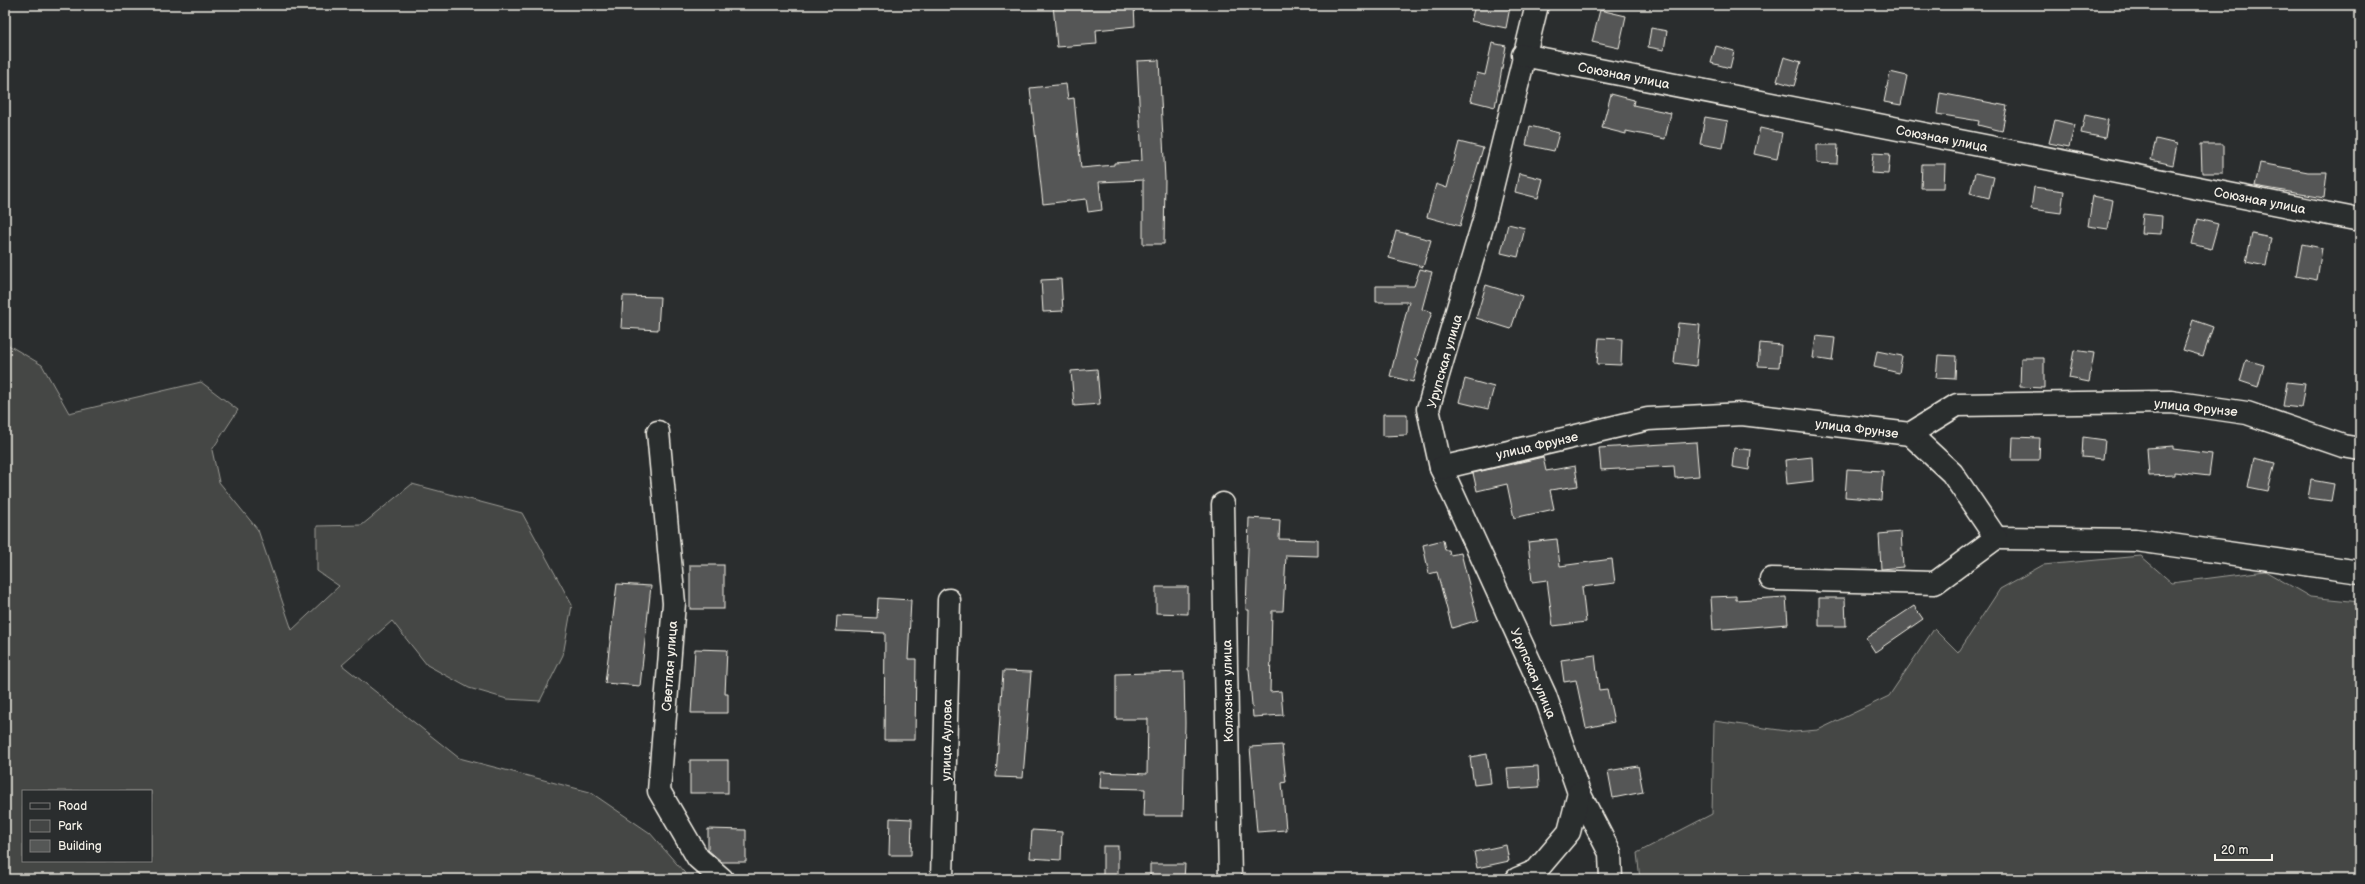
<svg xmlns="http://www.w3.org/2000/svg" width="2365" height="884" viewBox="0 0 2365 884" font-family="'Balsamiq Sans',sans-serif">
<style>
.green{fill:#444645;stroke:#9c9c96;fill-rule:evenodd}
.building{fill:#555756;stroke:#f4f1e8}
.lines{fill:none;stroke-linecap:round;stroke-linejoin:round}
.minor-casing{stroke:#f4f1e8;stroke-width:25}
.minor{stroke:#2a2d2e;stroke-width:22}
.labels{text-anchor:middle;stroke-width:3;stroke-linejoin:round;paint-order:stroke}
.street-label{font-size:13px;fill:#f4f1e8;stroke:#2a2d2e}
</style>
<rect width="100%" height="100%" fill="#2a2d2e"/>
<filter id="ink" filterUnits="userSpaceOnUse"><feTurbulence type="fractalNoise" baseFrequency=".025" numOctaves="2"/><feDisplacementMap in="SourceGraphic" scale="8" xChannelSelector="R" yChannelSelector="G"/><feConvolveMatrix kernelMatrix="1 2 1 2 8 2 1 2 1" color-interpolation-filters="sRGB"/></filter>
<g filter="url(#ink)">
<!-- green -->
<g class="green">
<path d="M5,343L42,365L69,413L201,382L238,410L212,450L219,482L258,530L292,630L339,586L317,571V526L362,525L412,484L522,513L572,605L563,655L540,701L507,699L469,688L427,665L392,621L342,665L459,758L590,792L650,833L690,879H5ZM23,791H151V861H23Z"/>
<polygon points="2141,556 2172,583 2265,571 2310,597 2360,602 2360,879 1640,879 1637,853 1712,814 1714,721 1794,732 1818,730 1889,696 1934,629 1958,653 2000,589 2043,565"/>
</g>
<!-- building -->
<g class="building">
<polygon points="1053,5 1134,5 1135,26 1096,30 1097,44 1057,47"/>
<polygon points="1475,5 1510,7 1506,28 1471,21"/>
<polygon points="1600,10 1626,16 1619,48 1592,42"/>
<polygon points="1651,28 1667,31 1664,50 1648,47"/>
<polygon points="1492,43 1506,46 1495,107 1471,101 1477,73 1485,75"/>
<polygon points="1716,46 1734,51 1730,68 1711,63"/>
<polygon points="1784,57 1801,62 1794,86 1777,81"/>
<polygon points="1159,60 1165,179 1164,244 1143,244 1143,180 1099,182 1102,210 1088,212 1086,199 1043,204 1030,88 1066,84 1068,99 1074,98 1081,168 1114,165 1114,163 1142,161 1137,61"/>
<polygon points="1890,72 1907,76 1901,105 1884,102"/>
<polygon points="1940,93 2007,106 2002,131 1978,125 1979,121 1937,114"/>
<polygon points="1611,94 1634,100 1633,105 1671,113 1665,139 1626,131 1626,134 1602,128"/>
<polygon points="2085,115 2108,120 2105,138 2081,133"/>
<polygon points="1705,117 1728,121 1723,148 1700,144"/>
<polygon points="2055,120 2075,125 2069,147 2049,143"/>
<polygon points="1530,126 1559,133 1554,151 1526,145"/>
<polygon points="1760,128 1782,133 1777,159 1754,154"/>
<polygon points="2156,139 2177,144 2173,165 2151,160"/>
<polygon points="1459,142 1483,148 1460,226 1427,217 1436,184 1447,188"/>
<polygon points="2201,144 2223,144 2223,173 2202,173"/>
<polygon points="1817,145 1838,145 1837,164 1817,163"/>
<polygon points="1873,153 1890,154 1888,174 1871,173"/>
<polygon points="2260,163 2308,172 2327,172 2324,198 2255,186"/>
<polygon points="1922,164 1945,164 1944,188 1921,188"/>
<polygon points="1519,173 1543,179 1538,198 1515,192"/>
<polygon points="1975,173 1994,177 1989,198 1970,193"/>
<polygon points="2034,187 2064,191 2061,213 2031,209"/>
<polygon points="2093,196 2113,200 2108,229 2088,226"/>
<polygon points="2143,214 2162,216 2161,234 2141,233"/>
<polygon points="2198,219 2218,224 2211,249 2192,244"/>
<polygon points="1508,224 1525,228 1518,257 1501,253"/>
<polygon points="1396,231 1431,240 1423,267 1389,258"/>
<polygon points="2252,234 2271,238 2266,266 2246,262"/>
<polygon points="2302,244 2322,248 2317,280 2296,276"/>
<polygon points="1420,269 1432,272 1422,309 1432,312 1416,360 1419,361 1413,382 1390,376 1409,302 1376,302 1376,286 1414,286"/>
<polygon points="1061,279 1063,311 1043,312 1041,280"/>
<polygon points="1486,285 1522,296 1511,329 1476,318"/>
<polygon points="623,296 660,297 658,330 621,328"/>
<polygon points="2193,320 2213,327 2203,356 2183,350"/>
<polygon points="1678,323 1700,325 1696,366 1674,363"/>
<polygon points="1816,336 1835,338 1832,361 1813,358"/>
<polygon points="1599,338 1622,339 1621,365 1597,364"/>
<polygon points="1760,343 1781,345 1779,367 1758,366"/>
<polygon points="2074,350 2094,353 2089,382 2069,378"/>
<polygon points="1877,351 1902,356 1899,373 1874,367"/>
<polygon points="1938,355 1956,356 1955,379 1936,378"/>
<polygon points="2021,358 2044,358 2044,388 2020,387"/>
<polygon points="2246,360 2264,365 2258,387 2240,381"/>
<polygon points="1097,369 1100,404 1074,406 1071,371"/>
<polygon points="1465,379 1494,387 1488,409 1459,402"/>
<polygon points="2287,382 2305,384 2301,408 2283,406"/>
<polygon points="1383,414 1407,414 1407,435 1383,436"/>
<polygon points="2013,437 2040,438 2039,460 2012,460"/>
<polygon points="2083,437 2105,440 2103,459 2082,457"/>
<polygon points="1696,442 1699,476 1675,478 1674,466 1601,470 1599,448"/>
<polygon points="2173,446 2173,449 2212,454 2209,476 2174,472 2174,475 2149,476 2147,448"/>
<polygon points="1734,448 1751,450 1749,470 1732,467"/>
<polygon points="1543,457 1546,471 1575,466 1578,486 1550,490 1554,509 1514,518 1507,484 1477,491 1473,473"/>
<polygon points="1812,457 1813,481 1787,484 1785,460"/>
<polygon points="2254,458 2275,463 2268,491 2248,487"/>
<polygon points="1847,469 1883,471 1881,500 1845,497"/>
<polygon points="2311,480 2334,484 2331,501 2308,498"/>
<polygon points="1249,518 1280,520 1279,539 1318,540 1318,556 1286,555 1283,611 1272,611 1270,692 1281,691 1283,715 1253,717 1249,669 1248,669 1249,610 1246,610"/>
<polygon points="1901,532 1903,567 1881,569 1879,534"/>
<polygon points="1557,539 1560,566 1612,559 1615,583 1582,587 1586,622 1553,626 1547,580 1532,582 1528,542"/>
<polygon points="1443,540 1445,550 1449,550 1450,555 1461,553 1478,620 1452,628 1437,572 1429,574 1423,545"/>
<rect x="690" y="565" width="34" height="44"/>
<polygon points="617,584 651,586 640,686 605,683"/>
<polygon points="1156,587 1188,587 1188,614 1156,613"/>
<polygon points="1736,596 1736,600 1786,597 1788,624 1713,630 1711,597"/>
<polygon points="878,598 911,600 908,659 916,659 915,740 884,740 885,633 836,631 837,616 877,618"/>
<polygon points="1819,598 1845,598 1846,626 1819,626"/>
<polygon points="1914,606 1923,619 1875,652 1866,638"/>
<polygon points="695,649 727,650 725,694 728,694 728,713 691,713"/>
<polygon points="1595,655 1599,690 1607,689 1614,722 1586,728 1576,680 1564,682 1561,660"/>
<polygon points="1003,671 1031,672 1023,778 996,777"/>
<polygon points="1184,672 1185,723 1183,816 1144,816 1145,789 1100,788 1101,772 1147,774 1148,719 1116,719 1116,674"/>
<polygon points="1282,745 1286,782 1282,783 1286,830 1257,832 1250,747"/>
<polygon points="1487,754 1491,783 1474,785 1470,757"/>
<rect x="690" y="760" width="38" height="33"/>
<polygon points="1538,766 1539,787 1509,789 1507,768"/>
<polygon points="1638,766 1643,792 1613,798 1608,771"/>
<polygon points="890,818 912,819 911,855 889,855"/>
<polygon points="708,829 746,830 746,862 722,862 708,850"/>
<polygon points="1032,830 1062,832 1061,860 1030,858"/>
<polygon points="1506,845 1509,861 1477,868 1474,852"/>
<rect x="1103" y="846" width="15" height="33"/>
<polygon points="1150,864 1185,864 1184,879 1150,879"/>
</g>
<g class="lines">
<!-- minor casing -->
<g class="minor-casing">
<g id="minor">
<polyline points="1537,5 1484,220 1428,409 1441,468 1545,695 1579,793 1610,853 1611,879"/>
<polyline points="1523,55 2360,220"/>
<polyline points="658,432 674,603 659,791 698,858 722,879"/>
<polyline points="1910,434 1952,473 1996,538"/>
<polyline points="1441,468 1648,419 1742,414 1910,434 1957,405 2078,403 2171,402 2247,413 2343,446 2360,449"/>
<polyline points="1223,504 1230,879"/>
<polyline points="1996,538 2136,540 2360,572"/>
<polyline points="1771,579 1935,583 1996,538"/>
<polyline points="942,879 949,600"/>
<polyline points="1517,879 1536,871 1569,832 1579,793"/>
</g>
</g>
<!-- minor -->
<use href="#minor" class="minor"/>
</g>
</g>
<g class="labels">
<!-- street labels -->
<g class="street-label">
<text transform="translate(1624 75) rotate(11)" y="5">Союзная улица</text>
<text transform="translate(1942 138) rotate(11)" y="5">Союзная улица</text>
<text transform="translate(2260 200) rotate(11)" y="5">Союзная улица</text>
<text transform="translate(1444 361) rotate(-74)" y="5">Урупская улица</text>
<text transform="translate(2196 407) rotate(6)" y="5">улица Фрунзе</text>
<text transform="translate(1857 428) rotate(7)" y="5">улица Фрунзе</text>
<text transform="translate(1537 445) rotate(-13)" y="5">улица Фрунзе</text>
<text transform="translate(669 666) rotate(-86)" y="5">Светлая улица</text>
<text transform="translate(1534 673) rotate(67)" y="5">Урупская улица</text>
<text transform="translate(1227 691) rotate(-91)" y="5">Колхозная улица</text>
<text transform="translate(946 740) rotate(-89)" y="5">улица Аулова</text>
</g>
</g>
<!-- margin -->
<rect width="2365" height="884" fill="none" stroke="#2a2d2e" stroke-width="20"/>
<rect x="10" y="10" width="2345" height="864" fill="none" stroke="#f4f1e8" stroke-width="1.5" filter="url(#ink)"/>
<!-- legend -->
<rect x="22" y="790" width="130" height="72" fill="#2a2d2e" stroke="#7b7b78"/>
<rect x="30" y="803" width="20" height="6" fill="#2a2d2e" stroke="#7b7b78"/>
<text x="58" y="810" font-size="12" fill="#f4f1e8">Road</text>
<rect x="30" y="820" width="20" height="12" fill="#444645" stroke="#7b7b78"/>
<text x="58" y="830" font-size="12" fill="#f4f1e8">Park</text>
<rect x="30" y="840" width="20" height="12" fill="#555756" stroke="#7b7b78"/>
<text x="58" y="850" font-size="12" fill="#f4f1e8">Building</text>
<!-- scale -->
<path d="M2215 854v6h57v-6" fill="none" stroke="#f4f1e8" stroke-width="2"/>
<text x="2221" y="854" font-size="12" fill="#f4f1e8" stroke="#2a2d2e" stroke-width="3" paint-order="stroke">20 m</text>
</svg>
